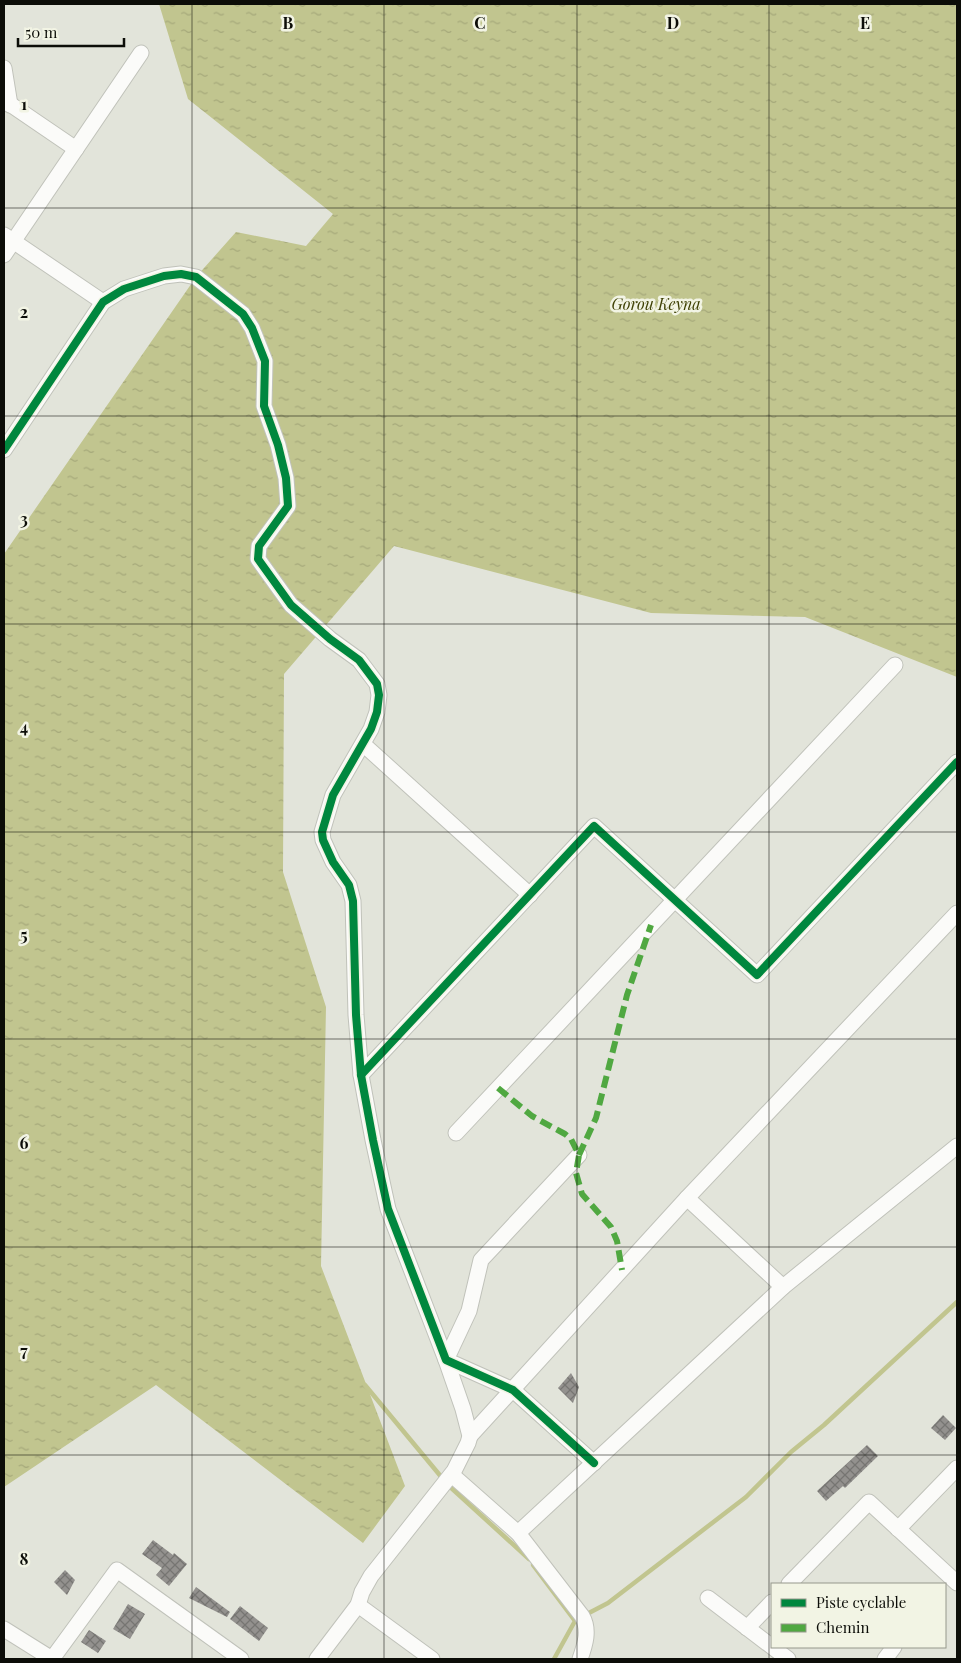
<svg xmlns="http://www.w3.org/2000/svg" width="961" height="1663" viewBox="0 0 961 1663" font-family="'Playfair Display',serif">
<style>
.water{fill:url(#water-ripples)}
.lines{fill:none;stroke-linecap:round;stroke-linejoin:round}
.stream{stroke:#c1c58f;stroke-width:4.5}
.building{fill:url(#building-cross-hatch)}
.minor-casing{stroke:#c0c2ba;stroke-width:17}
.minor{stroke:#fbfbf9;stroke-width:15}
.quiet{stroke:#50a841;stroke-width:6;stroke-dasharray:12 6;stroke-linecap:butt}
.cycleway-casing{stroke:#f2f4e4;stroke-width:11}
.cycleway{stroke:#00873e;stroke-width:8}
.grid{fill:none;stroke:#0c0d08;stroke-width:1;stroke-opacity:0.55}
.labels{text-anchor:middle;stroke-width:5;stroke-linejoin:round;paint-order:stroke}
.water-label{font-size:16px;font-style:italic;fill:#3e4004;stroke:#f2f4e4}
.grid-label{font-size:16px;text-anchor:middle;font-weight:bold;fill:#0c0d08;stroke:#f2f4e4;stroke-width:5;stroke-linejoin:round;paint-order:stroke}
</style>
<defs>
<pattern id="water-ripples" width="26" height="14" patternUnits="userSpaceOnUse" patternTransform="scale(1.25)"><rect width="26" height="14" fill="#c1c58f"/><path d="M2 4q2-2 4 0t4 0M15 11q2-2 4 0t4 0" fill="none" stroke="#a5a87a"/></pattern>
<pattern id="building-cross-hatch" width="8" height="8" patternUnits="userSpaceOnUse" patternTransform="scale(1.25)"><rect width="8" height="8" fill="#93918e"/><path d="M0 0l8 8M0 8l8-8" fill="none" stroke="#767572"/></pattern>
</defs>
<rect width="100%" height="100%" fill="#e2e4da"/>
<!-- water -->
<polygon class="water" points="159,4 957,4 957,677 805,617 651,613 394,546 284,674 283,872 326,1007 321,1266 405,1486 363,1543 156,1385 4,1487 4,554 196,277 236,232 306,246 333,214 188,99"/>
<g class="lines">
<!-- stream -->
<g class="stream">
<polyline points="365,1385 443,1479"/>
<polyline points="448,1485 529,1559"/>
<polyline points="533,1565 575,1621 554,1659"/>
<polyline points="585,1615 608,1603 746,1497 791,1452 824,1425 957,1302"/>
</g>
</g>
<!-- building -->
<g class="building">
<polygon points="571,1373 579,1387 573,1403 558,1388"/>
<polygon points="943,1415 956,1428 945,1440 931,1428"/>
<polygon points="867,1445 878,1456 845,1488 843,1486 826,1501 817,1491"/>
<polygon points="153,1540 173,1555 174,1553 187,1564 169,1586 156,1575 162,1568 142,1554"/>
<polygon points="65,1570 75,1580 67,1595 54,1582"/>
<polygon points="196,1587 230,1612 227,1617 189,1598"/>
<polygon points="128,1604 145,1614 130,1639 113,1629"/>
<polygon points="240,1606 268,1628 259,1641 230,1619"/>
<polygon points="89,1630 106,1641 98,1653 81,1642"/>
</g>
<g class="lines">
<!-- minor casing -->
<g class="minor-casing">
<g id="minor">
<polyline points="4,68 10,105"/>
<polyline points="4,100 76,149"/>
<polyline points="4,235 103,302"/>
<polyline points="4,255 141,53"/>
<polyline points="4,450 103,302 124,289 164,276 181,274 196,277 243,314 252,328 265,361 264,406 278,445 286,478 288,506 259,546 258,559 291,605 330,639 359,660 377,684 379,695 377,712 371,729 333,795 322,832 323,840 333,862 349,885 353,901 356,1015 361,1075 373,1140 388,1209 446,1360 513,1390 594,1463"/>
<polyline points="363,744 530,895"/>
<polyline points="361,1075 594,826 757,975 957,762"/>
<polyline points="456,1133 895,665"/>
<polyline points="687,1198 783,1287"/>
<polyline points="470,1436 687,1198 957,913"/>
<path d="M452,1475L518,1533L582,1616C590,1630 585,1645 580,1659"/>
<polyline points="898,1529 957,1468"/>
<polyline points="518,1533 783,1287 957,1146"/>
<polyline points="789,1584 869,1502 957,1583"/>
<polyline points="708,1598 788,1659"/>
<polyline points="358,1605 432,1659"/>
<polyline points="747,1628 772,1602"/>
<polyline points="4,1629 52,1659"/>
<polyline points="52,1659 117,1570 241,1659"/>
<polyline points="317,1659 358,1605 362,1592 371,1576 454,1471 468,1443 470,1436 463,1409 446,1360 469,1311 481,1260 579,1155"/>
<polyline points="885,1659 894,1647"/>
</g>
</g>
<!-- minor -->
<use href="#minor" class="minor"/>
<!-- quiet -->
<g class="quiet">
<polyline points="498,1088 532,1116 565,1134 571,1139 579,1155 576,1173 582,1194 611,1227 617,1241 622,1270"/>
<polyline points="579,1155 596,1118 627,995 651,925"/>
</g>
<!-- cycleway casing -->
<g class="cycleway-casing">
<g id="cycleway">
<polyline points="4,450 103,302 124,289 164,276 181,274 196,277 243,314 252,328 265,361 264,406 278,445 286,478 288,506 259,546 258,559 291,605 330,639 359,660 377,684 379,695 377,712 371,729 333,795 322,832 323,840 333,862 349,885 353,901 356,1015 361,1075 373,1140 388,1209 446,1360 513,1390 594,1463"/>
<polyline points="361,1075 594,826 757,975 957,762"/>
</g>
</g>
<!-- cycleway -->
<use href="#cycleway" class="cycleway"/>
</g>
<!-- grid -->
<path class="grid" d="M192,4V1659M384,4V1659M577,4V1659M769,4V1659M4,208H957M4,416H957M4,624H957M4,832H957M4,1039H957M4,1247H957M4,1455H957"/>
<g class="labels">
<!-- water labels -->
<g class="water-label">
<text x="656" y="310">Gorou Keyna</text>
</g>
</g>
<g class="grid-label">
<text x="288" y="29">B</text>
<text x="480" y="29">C</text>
<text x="673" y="29">D</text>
<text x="865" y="29">E</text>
<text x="24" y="110">1</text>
<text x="24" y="318">2</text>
<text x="24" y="525">3</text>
<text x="24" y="733">4</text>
<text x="24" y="941">5</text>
<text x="24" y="1149">6</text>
<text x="24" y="1357">7</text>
<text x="24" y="1565">8</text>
</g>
<!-- border -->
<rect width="961" height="1663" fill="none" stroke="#0c0d08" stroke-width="10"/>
<!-- legend -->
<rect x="771" y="1583" width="175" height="65" fill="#f2f4e4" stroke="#96988c"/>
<rect x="781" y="1599" width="25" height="8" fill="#00873e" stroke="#96988c"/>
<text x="816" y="1608" font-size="15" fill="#0c0d08">Piste cyclable</text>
<rect x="781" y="1624" width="25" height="8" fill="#50a841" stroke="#96988c"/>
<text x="816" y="1633" font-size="15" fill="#0c0d08">Chemin</text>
<!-- scale -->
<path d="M18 38v8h106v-8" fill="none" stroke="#0c0d08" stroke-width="2.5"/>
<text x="25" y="38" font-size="15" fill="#0c0d08" stroke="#f2f4e4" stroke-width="4" paint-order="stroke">50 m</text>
</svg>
